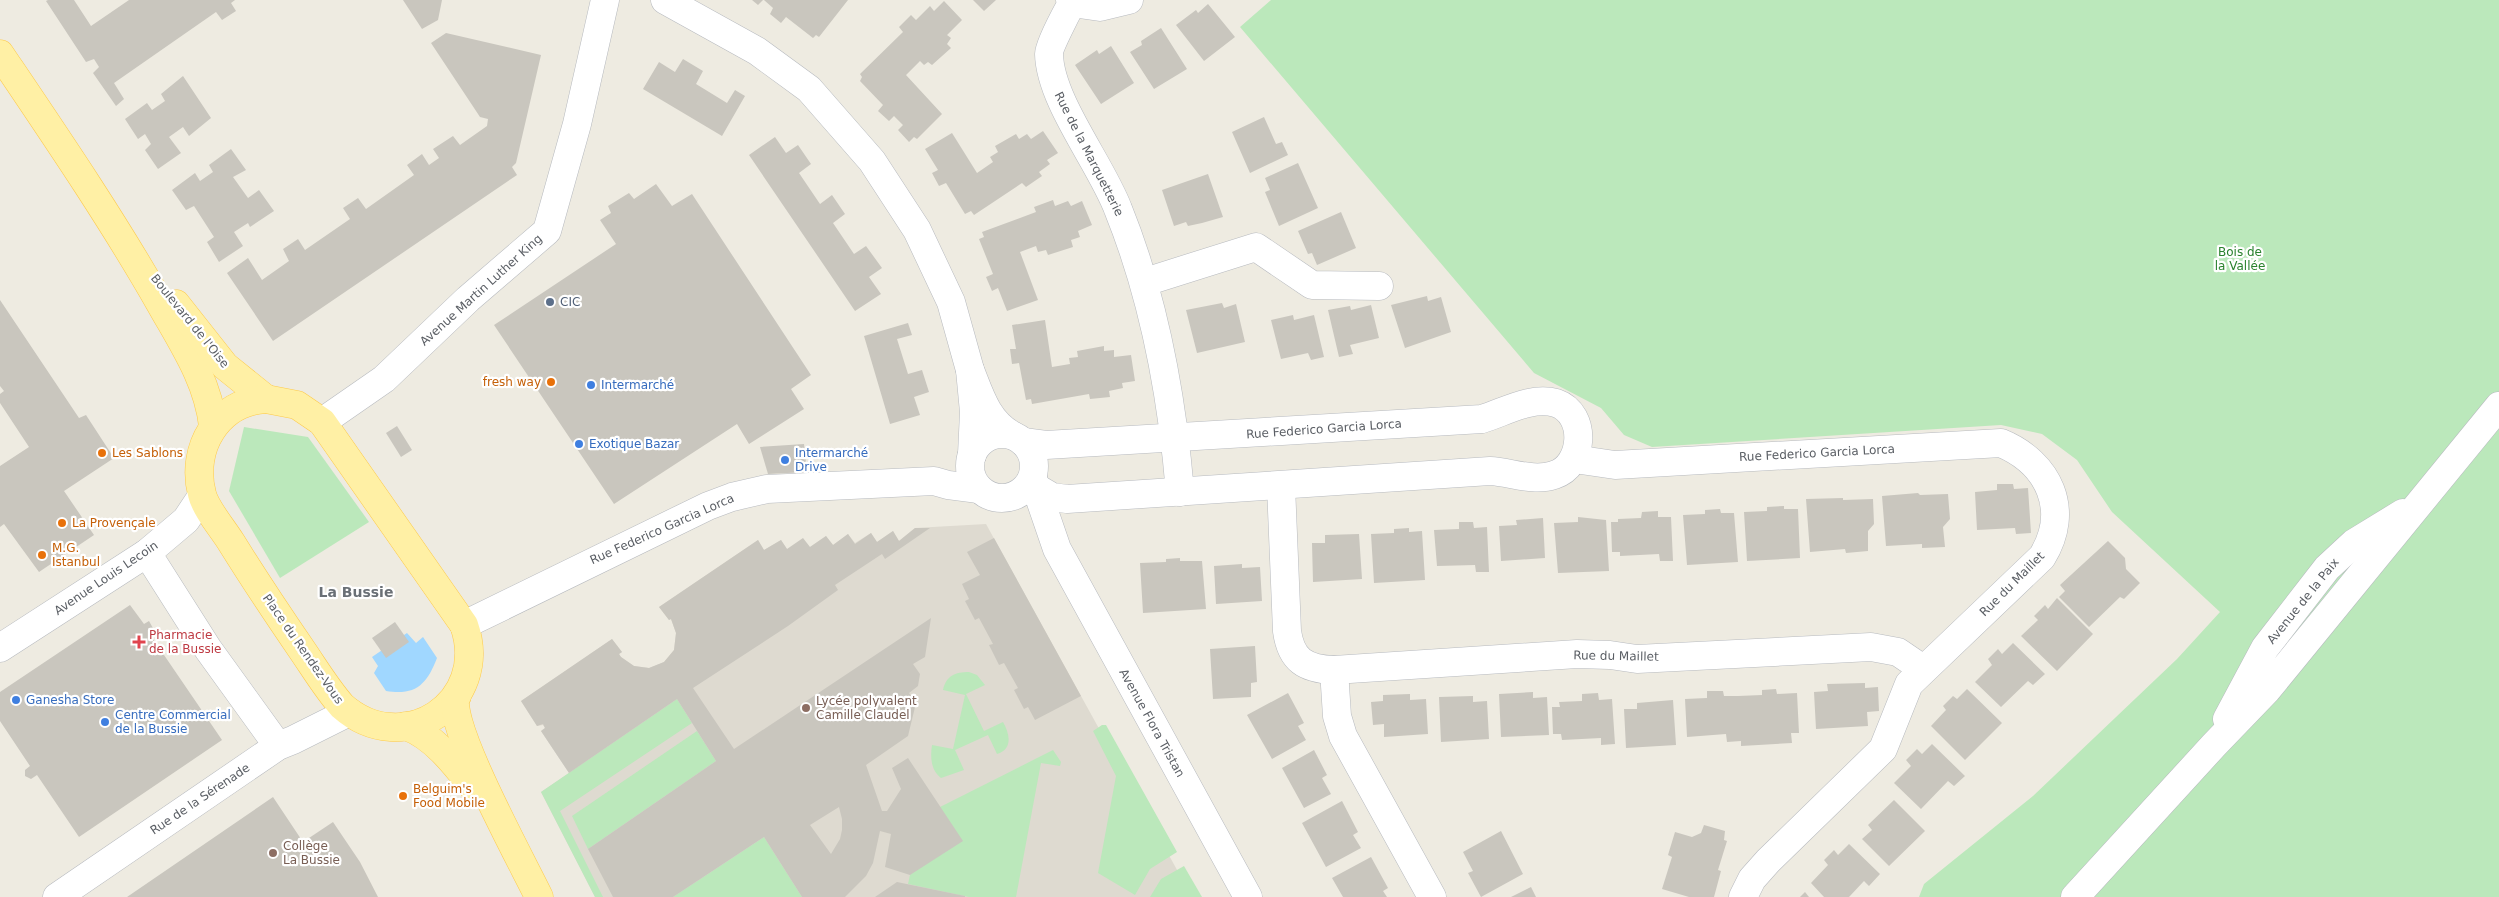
<svg xmlns="http://www.w3.org/2000/svg" width="2499" height="897" viewBox="0 0 2499 897" font-family="'DejaVu Sans',sans-serif">
<style>
.education{fill:#dedad0}
.green{fill:#bbe8bb}
.water{fill:#a0d7ff}
.building{fill:#c9c6be;fill-rule:evenodd}
.lines{fill:none;stroke-linecap:round;stroke-linejoin:round}
.minor-casing{stroke:#b7babf;stroke-width:29}
.major-casing{stroke:#feca4a;stroke-width:29}
.minor{stroke:#fff;stroke-width:28}
.major{stroke:#fff0a5;stroke-width:28}
.service-dot{fill:#5c6f8a;stroke:#fff;stroke-width:2}
.food-dot{fill:#e8710a;stroke:#fff;stroke-width:2}
.shop-dot{fill:#3f7fe0;stroke:#fff;stroke-width:2}
.health-dot{fill:#e0444e;stroke:#fff;stroke-width:2}
.education-dot{fill:#8d6e63;stroke:#fff;stroke-width:2}
.labels{text-anchor:middle;stroke-width:4.5;stroke-linejoin:round;paint-order:stroke}
.street-label{font-size:12px;fill:#5a5e64;stroke:#fff}
.park-label{font-size:12px;fill:#2b822f;stroke:#fff}
.service-label{font-size:12px;fill:#4e5e75;stroke:#fff;text-anchor:start}
.food-label{font-size:12px;fill:#c56008;stroke:#fff;text-anchor:start}
.shop-label{font-size:12px;fill:#366cbe;stroke:#fff;text-anchor:start}
.health-label{font-size:12px;fill:#be3a42;stroke:#fff;text-anchor:start}
.education-label{font-size:12px;fill:#785e54;stroke:#fff;text-anchor:start}
.neighbourhood-label{font-size:14px;font-weight:bold;fill:#6a7076;stroke:#fff}
</style>
<rect width="100%" height="100%" fill="#eeebe1"/>
<!-- education -->
<polygon class="education" points="986,524 1192,897 595,897 541,792 569,773 541,731 545,728 543,725 537,726 521,701 612,639 622,652 619,654 621,657 634,666 649,668 664,662 674,650 676,633 671,619 669,620 659,607 758,540 764,550 781,540 787,549 810,547 826,536 833,545 848,534 855,543 871,533 877,542 893,531 899,541 915,528"/>
<!-- green -->
<g class="green">
<polygon points="1271,0 2499,0 2499,897 1919,897 1924,884 2033,796 2177,659 2220,612 2112,512 2077,460 2042,434 2001,425 1652,447 1624,435 1601,408 1534,373 1240,27"/>
<polygon points="244,427 308,437 369,522 280,578 229,491"/>
<path d="M969,672L977,675L985,685L966,694L984,731L1003,722C1010,734 1013,749 997,754L988,735L955,750L964,770L941,778C931,770 930,758 932,745L953,749L965,695L943,690C946,676 955,672 969,672Z"/>
<polygon points="677,699 692,723 560,811 603,897 595,897 541,792"/>
<polygon points="1102,725 1106,725 1177,852 1150,869 1135,895 1098,873 1116,776 1093,731"/>
<polygon points="697,731 716,761 588,849 572,816"/>
<polygon points="1053,750 1061,762 1060,766 1041,763 1016,897 969,897 908,884 910,875 940,807"/>
<polygon points="764,837 802,897 673,897"/>
<polygon points="1184,866 1202,897 1150,897 1161,879"/>
</g>
<!-- water -->
<path class="water" d="M407,633L416,643L423,637L437,658C427,684 416,696 386,691L374,673L378,666L372,657Z"/>
<!-- building -->
<g class="building">
<polygon points="48,0 74,0 91,26 129,0 235,0 231,3 236,11 222,20 216,12 114,83 124,99 116,106 93,73 99,67 94,59 86,62 46,1"/>
<polygon points="403,0 442,0 438,20 422,29"/>
<polygon points="752,0 763,0 758,5"/>
<polygon points="764,0 848,0 819,37 816,35 813,38 786,17 781,23 770,14 773,8"/>
<polygon points="973,0 996,0 984,11"/>
<polygon points="944,1 962,20 947,35 951,38 947,44 951,48 932,65 928,62 924,65 920,61 906,75 942,114 917,139 914,137 909,142 898,130 903,125 894,116 889,121 878,111 883,105 860,81 862,77 860,74 903,32 899,27 911,15 916,20 930,6 934,11"/>
<polygon points="1208,4 1235,37 1204,61 1176,25 1196,10 1198,13"/>
<polygon points="1161,28 1187,69 1154,89 1130,52 1142,45 1141,41"/>
<polygon points="446,33 541,55 516,163 512,167 517,175 273,341 227,273 248,258 262,280 289,261 283,249 298,239 305,250 350,219 343,208 358,198 366,209 414,175 407,165 422,154 429,165 439,158 433,149 453,136 460,145 487,126 488,119 480,117 431,43"/>
<polygon points="1111,46 1134,83 1101,104 1075,65 1097,50 1099,54"/>
<polygon points="683,59 703,71 696,84 727,103 735,90 745,96 722,136 643,89 659,62 675,72"/>
<polygon points="183,76 211,118 189,136 183,127 169,137 181,153 158,169 145,150 151,144 145,134 138,139 125,119 147,103 152,110 165,101 161,94"/>
<polygon points="1264,117 1276,144 1282,142 1288,155 1250,173 1232,132"/>
<polygon points="1043,131 1058,153 1047,160 1050,164 1039,172 1042,176 1026,187 1022,183 974,215 971,211 965,214 946,183 939,186 932,173 938,170 925,149 952,133 977,173 993,162 990,157 998,152 995,146 1016,134 1019,139 1027,134 1031,139"/>
<polygon points="775,137 786,153 798,145 811,164 799,173 820,204 832,195 845,214 833,223 854,254 866,246 882,268 869,277 881,294 855,311 749,155"/>
<polygon points="231,149 246,170 233,177 248,198 259,190 274,211 250,227 248,223 234,232 243,246 219,262 207,242 214,237 194,206 186,210 172,190 195,173 200,181 213,172 209,165"/>
<polygon points="1298,163 1318,208 1279,226 1265,192 1270,190 1265,178"/>
<polygon points="1208,174 1223,217 1202,223 1188,226 1186,222 1174,226 1162,190"/>
<polygon points="656,184 672,206 692,194 811,375 791,389 804,409 749,444 737,424 614,504 494,325 616,244 600,220 611,213 608,206 629,193 634,199"/>
<polygon points="1053,200 1055,206 1068,201 1071,206 1082,201 1092,225 1078,231 1080,237 1071,240 1073,247 1048,255 1046,250 1038,252 1036,246 1020,252 1038,300 1007,311 998,288 992,291 986,277 993,274 979,239 984,237 982,232 1036,212 1034,207"/>
<polygon points="1341,212 1356,248 1317,265 1312,253 1308,254 1298,231"/>
<polygon points="1427,296 1428,301 1441,297 1451,332 1405,348 1391,305"/>
<polygon points="0,300 79,418 86,415 114,458 64,491 94,535 39,572 4,524 0,527 0,466 29,447 0,403 0,394 4,391 0,386"/>
<polygon points="1222,303 1224,308 1236,304 1245,342 1197,353 1186,310"/>
<polygon points="1371,305 1379,338 1350,345 1353,354 1339,357 1328,310 1350,306 1351,310"/>
<polygon points="1293,315 1294,320 1314,315 1324,357 1311,360 1308,353 1281,359 1271,320"/>
<polygon points="1045,320 1052,367 1070,364 1069,358 1078,357 1077,351 1104,346 1104,351 1114,350 1114,357 1131,355 1135,381 1122,383 1123,388 1109,391 1110,397 1090,399 1089,394 1032,404 1031,399 1026,400 1019,363 1012,364 1010,349 1016,349 1012,325"/>
<polygon points="908,323 912,335 897,339 908,374 922,370 929,392 914,397 920,415 890,424 864,336"/>
<polygon points="397,426 412,450 401,457 386,433"/>
<polygon points="804,444 807,472 768,474 760,447"/>
<polygon points="1997,484 2013,484 2014,489 2028,488 2031,533 2016,534 2015,528 1977,530 1975,492 1997,490"/>
<polygon points="1918,493 1920,495 1948,494 1950,519 1943,527 1945,547 1922,548 1922,544 1886,546 1882,496"/>
<polygon points="1843,498 1843,500 1873,499 1874,524 1868,531 1868,551 1846,553 1845,549 1810,552 1806,499"/>
<polygon points="1784,506 1784,509 1798,509 1800,558 1747,561 1744,512 1767,511 1767,507"/>
<polygon points="1720,509 1721,513 1734,513 1738,562 1687,565 1683,515 1705,514 1705,510"/>
<polygon points="1658,511 1658,517 1671,517 1673,561 1660,561 1659,554 1620,556 1620,552 1612,552 1611,522 1618,522 1618,519 1641,518 1642,512"/>
<polygon points="1578,517 1606,520 1609,571 1558,573 1554,523 1578,522"/>
<polygon points="1543,518 1545,558 1501,561 1499,526 1517,525 1516,520"/>
<polygon points="1459,522 1473,522 1474,528 1487,527 1489,572 1476,572 1475,565 1437,566 1434,530 1459,529"/>
<path d="M915,528H930L885,559L882,554L835,585L838,590L788,626L693,688L734,749L931,618L925,657L913,664L920,674L918,686L909,693L916,703L908,736L866,765L882,811H887L901,789L892,768L908,758L963,841L910,875L885,867L891,834L880,831L873,863L866,876L845,897H802L764,837L673,897H613L588,849L716,761L677,699L569,773L541,731L545,728L543,724L537,726L521,701L612,639L622,652L619,654L621,657L634,666L649,668L664,662L674,650L676,633L671,619L669,620L659,607L758,540L764,550L781,540L787,549L803,538L810,547L826,536L833,545L848,534L855,544L871,533L877,542L893,531L899,541ZM839,807L842,819V830L840,839L831,854L810,825Z"/>
<polygon points="1409,528 1409,532 1422,531 1425,580 1374,583 1371,534 1394,533 1394,529"/>
<polygon points="1359,534 1362,579 1313,582 1312,543 1325,543 1325,535"/>
<polygon points="994,538 1081,696 1035,720 1028,707 1024,709 1014,690 1018,688 1004,663 999,665 989,645 993,644 979,618 975,620 965,601 969,599 962,584 980,575 967,552"/>
<polygon points="2108,541 2125,558 2126,569 2140,583 2124,599 2120,597 2089,627 2059,597 2065,591 2060,585"/>
<polygon points="1180,558 1180,561 1202,561 1206,609 1143,613 1140,563 1166,562 1166,559"/>
<polygon points="1242,564 1242,568 1260,567 1262,601 1216,604 1214,566"/>
<polygon points="2057,598 2093,634 2057,671 2021,636 2038,620 2034,616 2045,605 2048,609"/>
<polygon points="130,605 144,624 149,621 154,630 149,633 222,740 79,837 37,775 31,779 25,776 25,770 30,766 0,721 0,692"/>
<polygon points="395,622 409,642 386,658 372,638"/>
<polygon points="2013,643 2045,674 2033,685 2028,681 2001,707 1975,682 1992,665 1988,659 1998,649 2002,654"/>
<polygon points="1255,646 1257,682 1251,683 1251,697 1213,699 1210,649"/>
<polygon points="1865,683 1865,688 1878,687 1879,711 1867,712 1868,726 1816,729 1814,692 1828,691 1827,684"/>
<polygon points="1776,689 1777,694 1797,693 1799,733 1791,733 1792,743 1741,746 1741,741 1727,742 1726,734 1687,737 1685,699 1707,698 1707,691 1723,691 1724,696 1738,696 1762,695 1762,690"/>
<polygon points="1967,689 2002,723 1965,760 1931,726 1946,710 1943,706 1953,696 1957,699"/>
<polygon points="1533,692 1533,698 1547,697 1549,735 1501,737 1499,694"/>
<polygon points="1288,693 1304,723 1298,726 1306,740 1272,759 1247,715"/>
<polygon points="1598,693 1599,700 1612,699 1615,744 1601,745 1601,738 1562,740 1561,734 1553,734 1552,707 1560,707 1559,702 1582,701 1582,694"/>
<polygon points="1410,694 1410,700 1426,699 1428,734 1384,737 1384,724 1373,725 1371,702 1383,701 1383,695"/>
<polygon points="1473,696 1473,702 1487,701 1489,739 1441,742 1439,697"/>
<polygon points="1673,700 1676,745 1626,748 1624,709 1637,709 1637,703"/>
<polygon points="1932,744 1965,776 1954,786 1948,781 1921,809 1894,783 1911,766 1906,760 1917,749 1922,754"/>
<polygon points="1314,750 1327,775 1322,778 1331,794 1304,808 1282,768"/>
<polygon points="273,797 303,842 333,822 360,862 378,897 127,897"/>
<polygon points="1894,800 1925,831 1889,866 1862,839 1872,830 1868,825"/>
<polygon points="1342,801 1358,832 1353,835 1361,848 1326,867 1302,823"/>
<polygon points="1704,825 1725,831 1724,840 1727,841 1718,870 1721,871 1714,897 1689,897 1662,889 1672,857 1668,855 1675,832 1692,837 1701,833"/>
<polygon points="1501,831 1523,874 1481,897 1468,873 1473,871 1463,852"/>
<polygon points="1849,844 1880,874 1869,886 1864,881 1849,897 1824,897 1811,883 1828,865 1824,860 1834,850 1838,855"/>
<polygon points="1371,857 1388,888 1383,891 1387,897 1343,897 1332,878"/>
<polygon points="897,882 965,896 965,897 875,897"/>
<polygon points="1531,887 1536,897 1511,897"/>
<polygon points="1805,892 1809,897 1800,897"/>
</g>
<g class="lines">
<!-- minor casing -->
<g class="minor-casing">
<g id="minor">
<polyline points="665,0 757,51 809,89 872,161 917,230 951,302 970,370"/>
<path d="M1070,0L1072,3C1067,12 1049,46 1049,54C1050,101 1101,164 1118,209C1154,298 1172,396 1180,492"/>
<polyline points="1072,3 1100,7 1129,0"/>
<polyline points="1145,282 1256,247 1312,285 1379,286"/>
<polyline points="322,422 384,379 468,299 547,231 577,124 605,0"/>
<circle cx="1002" cy="466" r="32"/>
<path d="M1023,442L1046,445L1482,419C1505,412 1531,396 1556,403C1588,414 1584,466 1554,475C1533,482 1511,472 1490,471L1067,499L1052,497L1030,484"/>
<path d="M972,455L974,412L970,370C980,395 987,421 1012,435"/>
<path d="M1574,459L1615,465L2001,443C2049,463 2071,510 2042,557L1909,684L1883,749L1768,861L1752,879L1743,897"/>
<polyline points="1033,479 1057,549 1248,897"/>
<path d="M1281,486L1287,631C1291,660 1305,669 1334,670L1577,654L1610,655L1637,659L1871,647L1898,652L1923,669"/>
<polyline points="147,553 208,649 278,746"/>
<polyline points="464,625 708,506 732,497 767,489 934,481 948,485 979,489"/>
<polyline points="0,648 147,553 186,520 202,496"/>
<polyline points="1334,670 1337,716 1343,736 1432,897"/>
<polyline points="2227,719 2265,648 2327,568 2354,543 2403,513"/>
<polyline points="57,897 278,746 293,740 349,712"/>
<polyline points="2075,897 2214,745 2267,690 2499,406"/>
</g>
</g>
<!-- major casing -->
<g class="major-casing">
<g id="major">
<path d="M0,54C56,137 112,219 161,305C183,344 208,381 213,426"/>
<polyline points="176,304 225,366 266,399"/>
<path d="M266,399L297,405L322,422L464,625C491,703 403,760 342,706C327,689 315,669 302,650C278,615 254,579 231,542C223,529 205,508 202,494C190,448 218,402 266,399Z"/>
<path d="M457,696C442,717 526,869 539,897"/>
<path d="M406,726C436,737 458,768 477,792"/>
</g>
</g>
<!-- minor -->
<use href="#minor" class="minor"/>
<!-- major -->
<use href="#major" class="major"/>
</g>
<!-- markers -->
<circle class="service-dot" cx="550" cy="302" r="5"/>
<g class="food-dot">
<circle cx="551" cy="382" r="5"/>
<circle cx="102" cy="453" r="5"/>
<circle cx="62" cy="523" r="5"/>
<circle cx="42" cy="555" r="5"/>
<circle cx="403" cy="796" r="5"/>
</g>
<g class="shop-dot">
<circle cx="591" cy="385" r="5"/>
<circle cx="579" cy="444" r="5"/>
<circle cx="785" cy="460" r="5"/>
<circle cx="16" cy="700" r="5"/>
<circle cx="105" cy="722" r="5"/>
</g>
<path class="health-dot" d="M136.5 634.5h5v5h5v5h-5v5h-5v-5h-5v-5h5z"/>
<g class="education-dot">
<circle cx="806" cy="708" r="5"/>
<circle cx="273" cy="853" r="5"/>
</g>
<g class="labels">
<!-- street labels -->
<g class="street-label">
<text transform="translate(1089 154) rotate(63)" y="4">Rue de la Marquetterie</text>
<text transform="translate(481 290) rotate(-42)" y="4">Avenue Martin Luther King</text>
<text transform="translate(190 321) rotate(51)" y="4">Boulevard de l'Oise</text>
<text transform="translate(1324 429) rotate(-4)" y="4">Rue Federico Garcia Lorca</text>
<text transform="translate(1817 453) rotate(-3)" y="4">Rue Federico Garcia Lorca</text>
<text transform="translate(662 529) rotate(-24)" y="4">Rue Federico Garcia Lorca</text>
<text transform="translate(106 578) rotate(-34)" y="4">Avenue Louis Lecoin</text>
<text transform="translate(2012 584) rotate(-45)" y="4">Rue du Maillet</text>
<text transform="translate(2303 601) rotate(-51)" y="4">Avenue de la Paix</text>
<text transform="translate(303 649) rotate(55)" y="4">Place du Rendez-Vous</text>
<text transform="translate(1616 656) rotate(1)" y="4">Rue du Maillet</text>
<text transform="translate(1152 723) rotate(61)" y="4">Avenue Flora Tristan</text>
<text transform="translate(200 799) rotate(-34)" y="4">Rue de la Sérenade</text>
</g>
<!-- park labels -->
<g class="park-label">
<text x="2240" y="256">Bois de<tspan x="2240" dy="14">la Vallée</tspan></text>
</g>
<!-- service labels -->
<g class="service-label">
<text x="560" y="306">CIC</text>
</g>
<!-- food labels -->
<g class="food-label">
<text x="541" y="386" text-anchor="end">fresh way</text>
<text x="112" y="457">Les Sablons</text>
<text x="72" y="527">La Provençale</text>
<text x="52" y="552">M.G.<tspan x="52" dy="14">Istanbul</tspan></text>
<text x="413" y="793">Belguim's<tspan x="413" dy="14">Food Mobile</tspan></text>
</g>
<!-- shop labels -->
<g class="shop-label">
<text x="601" y="389">Intermarché</text>
<text x="589" y="448">Exotique Bazar</text>
<text x="795" y="457">Intermarché<tspan x="795" dy="14">Drive</tspan></text>
<text x="26" y="704">Ganesha Store</text>
<text x="115" y="719">Centre Commercial<tspan x="115" dy="14">de la Bussie</tspan></text>
</g>
<!-- health labels -->
<g class="health-label">
<text x="149" y="639">Pharmacie<tspan x="149" dy="14">de la Bussie</tspan></text>
</g>
<!-- education labels -->
<g class="education-label">
<text x="816" y="705">Lycée polyvalent<tspan x="816" dy="14">Camille Claudel</tspan></text>
<text x="283" y="850">Collège<tspan x="283" dy="14">La Bussie</tspan></text>
</g>
<!-- neighbourhood labels -->
<g class="neighbourhood-label">
<text x="356" y="597">La Bussie</text>
</g>
</g>
</svg>
